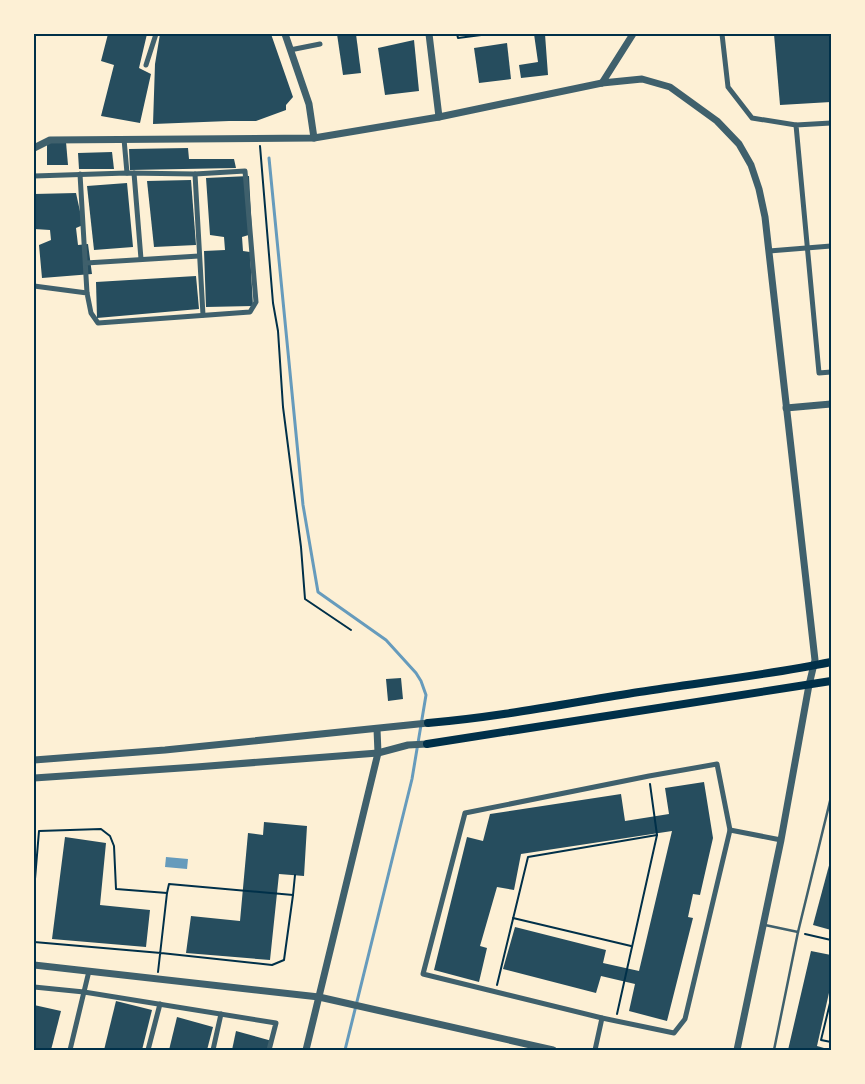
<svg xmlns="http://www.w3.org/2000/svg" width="865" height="1084" viewBox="0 0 865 1084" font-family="Lato,sans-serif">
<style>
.water{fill:#669bbc}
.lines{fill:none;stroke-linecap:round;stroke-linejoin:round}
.stream{stroke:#669bbc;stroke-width:3}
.building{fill:#264d5e}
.path{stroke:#003049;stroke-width:2}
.service{stroke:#3f606c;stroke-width:2.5}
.minor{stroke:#3f606c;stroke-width:5}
.tertiary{stroke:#3f606c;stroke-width:7}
.secondary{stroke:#003049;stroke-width:8}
.neatline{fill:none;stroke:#003049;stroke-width:2}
</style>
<rect width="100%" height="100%" fill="#fdf0d5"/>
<!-- water -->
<polygon class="water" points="166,857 188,859 187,869 165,867"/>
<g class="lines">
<!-- stream -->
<polyline class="stream" points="269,158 303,505 318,592 386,640 416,673 421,681 426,695 412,779 345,1050"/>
</g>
<!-- building -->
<g class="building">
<polygon points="108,34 147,34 139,68 151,74 140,123 101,116 114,65 101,61"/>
<polygon points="160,34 271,34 293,97 286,105 286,110 256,121 229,121 153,124 155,64"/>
<polygon points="337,34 356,34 361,73 343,75"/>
<polygon points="534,34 545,34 548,75 521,78 519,65 538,62"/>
<polygon points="774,34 831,34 831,102 780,105"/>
<polygon points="414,40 419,91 385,95 378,48"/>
<polygon points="507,43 511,79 479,83 474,48"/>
<polygon points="47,142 66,142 68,165 47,165"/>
<polygon points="188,148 189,159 234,159 236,168 130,170 129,149"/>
<polygon points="112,152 114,169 79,169 78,153"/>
<polygon points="249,176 252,234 242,237 243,251 250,252 253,306 206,307 204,251 225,250 224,237 210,235 206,178"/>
<polygon points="191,180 196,245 154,247 147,181"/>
<polygon points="127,183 133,247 94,250 87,186"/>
<polygon points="76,193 83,225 76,228 78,245 88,244 92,274 42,278 39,245 51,240 50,230 34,229 34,194"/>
<polygon points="196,276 199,309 97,318 96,282"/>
<polygon points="401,678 403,699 388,701 386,679"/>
<polygon points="704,782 713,838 700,895 693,894 688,917 693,918 667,1021 629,1011 635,984 601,976 596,993 503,969 515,927 606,950 603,963 639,971 672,831 521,854 514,890 497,887 480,946 487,948 479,982 434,970 467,837 483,841 490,814 621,794 625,821 669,814 665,788"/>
<polygon points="264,822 307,826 304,876 279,874 270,960 186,953 191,916 240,921 248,833 263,835"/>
<polygon points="65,837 106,843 100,905 150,910 146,947 52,939"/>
<polygon points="831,858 831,930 813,925"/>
<polygon points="811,951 831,955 831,984 817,1046 831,1050 788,1050"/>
<polygon points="116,1001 152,1010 142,1050 104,1050"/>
<polygon points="34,1005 61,1011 51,1050 34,1049"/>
<polygon points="177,1017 213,1027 207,1050 169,1050"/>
<polygon points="236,1031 272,1041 270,1050 232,1050"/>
</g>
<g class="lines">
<!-- path -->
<g class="path">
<polyline points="457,34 458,38 489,34"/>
<polyline points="260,146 273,303 278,331 283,407 301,547 305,599 351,630"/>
<polyline points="34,891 39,831 101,829 110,836 114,846 116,889 167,893"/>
<polyline points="293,895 295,875"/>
<polyline points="513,918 631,946"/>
<polyline points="805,934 831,940"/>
<polyline points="34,942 161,953 272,965 284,960 293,895 169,884 167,893 158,972"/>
<polyline points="497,985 528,857 657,835"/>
<polyline points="831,999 821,1040 831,1042"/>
<polyline points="617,1014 657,835 650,784"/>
</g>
<!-- service -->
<g class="service">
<polyline points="765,925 798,932"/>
<polyline points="774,1050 798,932 831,797"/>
</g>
<!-- minor -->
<g class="minor">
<polyline points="722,34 728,87 752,118 796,125"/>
<polyline points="290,50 320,44"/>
<polyline points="146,65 156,34"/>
<polyline points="831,123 796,125 819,373 831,372"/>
<polyline points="124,139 127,173"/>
<polyline points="134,173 141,259"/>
<polyline points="80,174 87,293"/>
<polyline points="195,174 203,315"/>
<polyline points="34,176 127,173 195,174 245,171 256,302 250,312 98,323 91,313 87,293 34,286"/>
<polyline points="769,251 831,246"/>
<polyline points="86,263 199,256"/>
<polygon points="717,764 730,830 685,1019 674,1033 602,1018 423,974 465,813 649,776"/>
<polyline points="730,830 781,840"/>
<polyline points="34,987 84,992 276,1023 269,1050"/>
<polyline points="70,1050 89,971"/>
<polyline points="148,1050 160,1004"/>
<polyline points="213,1050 221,1014"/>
<polyline points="595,1050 602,1018"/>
</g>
<!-- tertiary -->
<g class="tertiary">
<polyline points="285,34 309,104 314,138"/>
<polyline points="429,34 439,117"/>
<polyline points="602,83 633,34"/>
<polyline points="34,148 50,140 314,138 439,117 602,83 642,79 670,87 717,121 739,144 751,165 759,189 765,217 815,660 809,685 781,840 737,1050"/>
<polyline points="786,408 831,404"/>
<polyline points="34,760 165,750 428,723"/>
<polyline points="34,778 196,767 378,753 408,745 427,744"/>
<polyline points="34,965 319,997 553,1050"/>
<polyline points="306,1050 378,753 377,729"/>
</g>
<!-- secondary -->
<g class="secondary">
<path d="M428,723C499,717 569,703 639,692C703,682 768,675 831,662"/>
<polyline points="427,744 831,681"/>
</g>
</g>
<!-- border -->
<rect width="865" height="1084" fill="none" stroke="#fdf0d5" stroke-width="70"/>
<rect x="35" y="35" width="795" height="1014" class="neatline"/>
</svg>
